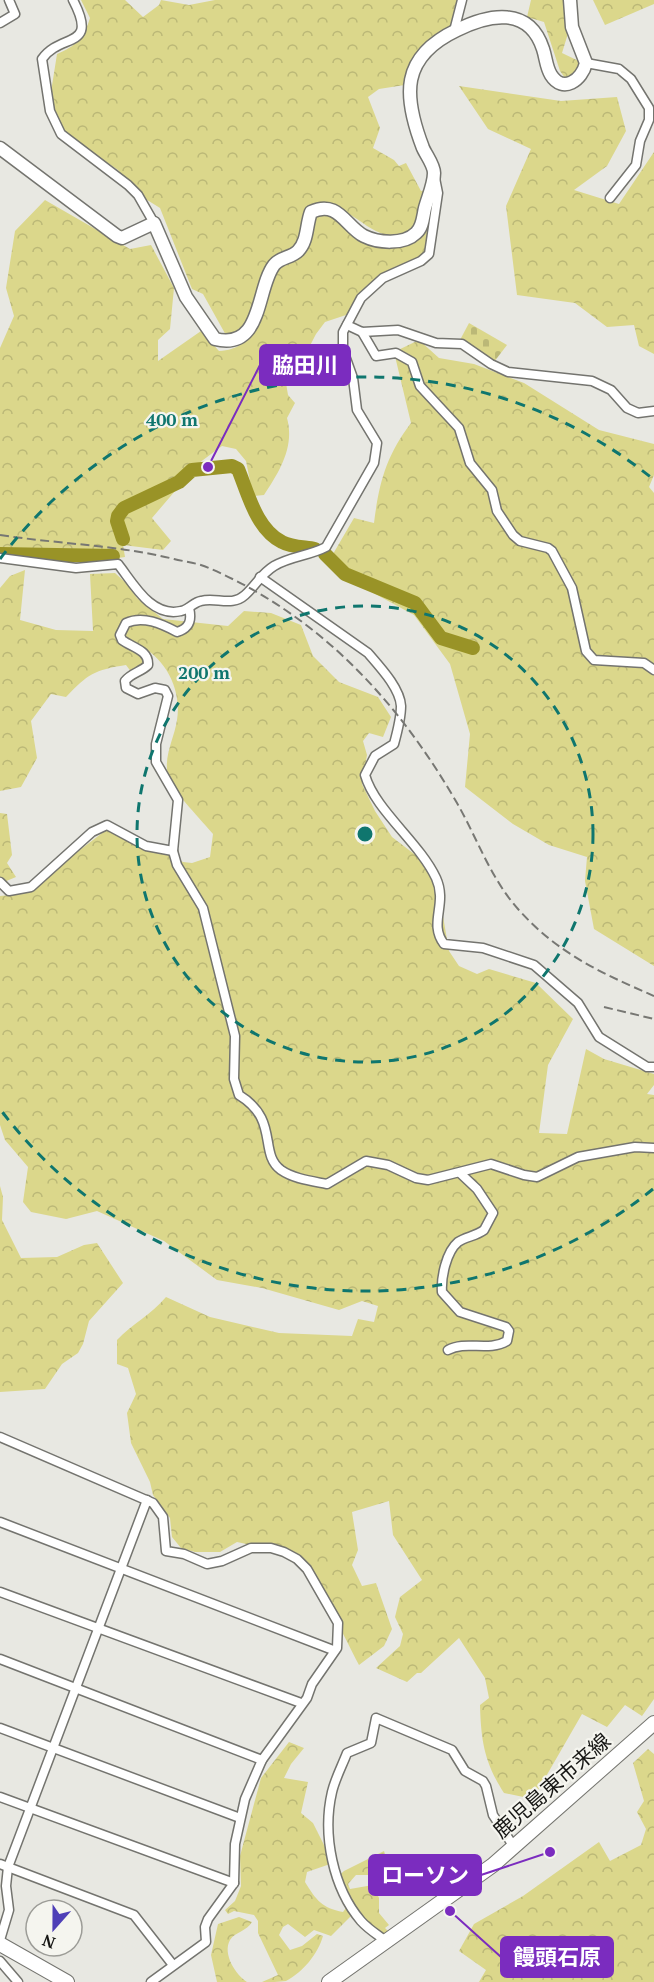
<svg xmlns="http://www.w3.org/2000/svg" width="654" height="1982" viewBox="0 0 654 1982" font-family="'PT Serif','Noto Sans JP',serif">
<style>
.forest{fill:url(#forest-crowns)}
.cemetery{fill:url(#cemetery-stones)}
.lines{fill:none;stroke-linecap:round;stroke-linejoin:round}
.river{stroke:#999327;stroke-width:14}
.street-casing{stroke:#74746f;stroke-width:11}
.secondary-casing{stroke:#74746f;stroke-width:15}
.primary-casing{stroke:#74746f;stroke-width:16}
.street{stroke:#fff;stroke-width:8}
.secondary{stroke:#fff;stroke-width:12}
.primary{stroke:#fff;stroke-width:14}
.rail{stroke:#777773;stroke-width:2;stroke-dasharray:9 4.5;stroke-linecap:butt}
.ring{fill:none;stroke:#0f766e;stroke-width:3;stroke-dasharray:10 8}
.labels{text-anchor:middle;stroke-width:4.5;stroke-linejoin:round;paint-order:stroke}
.street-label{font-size:21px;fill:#161614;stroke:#f5f5ef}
.centre{fill:#0f766e;stroke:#f5f5ef;stroke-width:3}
.ring-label{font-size:18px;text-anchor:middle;font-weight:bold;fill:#0f766e;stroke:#f5f5ef;stroke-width:4.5;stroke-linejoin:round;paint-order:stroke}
.leader{fill:none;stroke:#7b2cbf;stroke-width:2}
.callout-dot{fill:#7b2cbf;stroke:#f5f5ef;stroke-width:2}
.callout{fill:#7b2cbf;stroke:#7b2cbf;stroke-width:2}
.callout-label{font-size:22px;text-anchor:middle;font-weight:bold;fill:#fff}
</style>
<defs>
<pattern id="forest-crowns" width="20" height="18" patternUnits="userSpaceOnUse" patternTransform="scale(1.5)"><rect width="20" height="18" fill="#dbd78b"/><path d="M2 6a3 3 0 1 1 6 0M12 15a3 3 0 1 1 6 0" fill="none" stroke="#bbb877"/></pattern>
<pattern id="cemetery-stones" width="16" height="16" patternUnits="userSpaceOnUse" patternTransform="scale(1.5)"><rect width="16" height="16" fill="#dbd78b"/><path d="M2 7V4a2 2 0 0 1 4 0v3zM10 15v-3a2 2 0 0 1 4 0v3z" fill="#bbb877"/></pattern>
</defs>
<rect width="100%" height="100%" fill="#e8e8e2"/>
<!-- forest -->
<g class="forest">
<path d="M81,0H125L143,17L159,5L161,0L189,5L215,0H465C455,35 446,48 413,66L411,84L379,89L368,97L380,128L373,148L394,160L399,166L406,163L421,191L427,190C417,226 409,252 367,226C360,221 351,214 343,212C333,209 321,210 311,209L295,249L282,255L237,337H227L203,294L192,289L160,208L136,193L118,170L68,136L55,117L51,92L57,54C76,46 84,38 90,18Z"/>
<polygon points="531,0 570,0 570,27 562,53 585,64 574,77 565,78 560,71 544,22 527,17"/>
<polygon points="593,0 654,0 654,4 605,25"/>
<polygon points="459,86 561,101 617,97 626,131 607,166 574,190 619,204 654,152 654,354 639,346 634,325 607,327 575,303 517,295 506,206 531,149 488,129"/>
<path d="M433,194L428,248L421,257L380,276L349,314L325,322L316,334L296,373L286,383L288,395L295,403L287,418C295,447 279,472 264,495L253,496L246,461L236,449L222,446L199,463L152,518L171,541L163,550L123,545L125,557C84,564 45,560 4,556L0,562V348L14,316L6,288L15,231L45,200L130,249L151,245L174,288L170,329L158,340V361L201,331L219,351C264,350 262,296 279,266C290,247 307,233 317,213L324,212L339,220L360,239L409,241Z"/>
<path d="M419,340L439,358L474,364L524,383L599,430L654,444V475L649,487L654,493V966L594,929L585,881L587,857L549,845L513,824L465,787L470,734L450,664L414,615L342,576L333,554L354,518L374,523C379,483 386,456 411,423L394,352Z"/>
<path d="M25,570L20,620L56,630L93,631L90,574L115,573L126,583L137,598L163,619L228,626L244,611L271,613L301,625L313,656L339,682L378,697L391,717L383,737L369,733L363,741L367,755L362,784L375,811L392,837L435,870L449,951L459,966L477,974L489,969L536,983L573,1019L548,1065L539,1133L567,1134L586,1049L604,1059L654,1074V1085L647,1094L654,1095V1699L642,1716L625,1705L607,1727L582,1714L533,1799L504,1793C484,1762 481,1740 480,1705L489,1698L485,1678L459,1638L421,1673H417L407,1682L376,1668L400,1646L403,1634L395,1617L400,1597L422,1580L393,1535L389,1501L352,1512L358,1550L352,1565L362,1586L376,1583L392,1629L384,1646L359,1665C343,1635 318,1577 290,1559C274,1549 255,1546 237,1542L220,1552H195L181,1548L172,1537L170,1518L153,1495L150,1482L131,1443L127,1413L136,1394L128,1368L117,1364V1340C132,1324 151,1315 166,1297L210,1317L279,1333L352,1336L358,1319L374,1322L378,1306L362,1301L339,1310L262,1288L217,1280L164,1241L97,1211L66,1219L31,1212L23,1202L28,1167L5,1140L0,1125V896L22,894L114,824L183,862L192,863L210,857L213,834C203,822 174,792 169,779C162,758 174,740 177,720C182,689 165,657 137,644L151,663L135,677L126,665C94,670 88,674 66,697L51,694L31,721L37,758L21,787L0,791V588L10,576Z"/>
<polygon points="0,809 0,813 7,814 12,855 7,863 16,877 4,882 0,880"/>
<polygon points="0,1186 3,1197 2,1220 21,1258 57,1257 84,1245 97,1243 123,1283 89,1321 83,1344 78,1353 62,1364 45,1389 0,1392"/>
<path d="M289,1742L304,1748L291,1764L284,1778L308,1782L301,1813L313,1823L333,1863L307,1872L305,1882C316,1900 322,1908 343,1912L346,1908L335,1879L344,1871L384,1851L388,1864L406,1870L409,1876L394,1895C383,1890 375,1880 375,1868L369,1875H356L348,1884L350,1889L373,1885L379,1898V1913L389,1925L385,1928L389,1932L382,1939L351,1916L331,1936L314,1930L305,1937L288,1924L283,1927L279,1935L290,1950L302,1946L317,1934L323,1936C318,1954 303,1972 286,1981C280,1982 269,1982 262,1982L278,1975L258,1933V1921L254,1915L234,1911L228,1914L225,1910L235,1901L241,1886L240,1856L261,1778Z"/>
<polygon points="648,1749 654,1754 654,1982 479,1982 486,1970 459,1951 474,1924 523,1896 599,1842 610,1861 641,1845 646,1829 637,1812 644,1801 633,1763"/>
<path d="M239,1917L252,1922C247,1931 235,1932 230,1940C222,1954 236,1975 247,1982H217L211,1955L218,1924Z"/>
</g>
<!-- cemetery -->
<polygon class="cemetery" points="469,323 507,345 494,362 460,340"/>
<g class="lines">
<!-- river -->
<g class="river">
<path d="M123,539L117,521L118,516L124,508L179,482L192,470L232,466L238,469C248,493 256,529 282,542C291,547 305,547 315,549"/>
<polyline points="0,554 113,556"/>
<polyline points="325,554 345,574 415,603 441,638 473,648"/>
</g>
<!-- street casing -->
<g class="street-casing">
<g id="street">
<path d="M73,0C99,50 61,32 42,59L50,111L61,134L128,185L138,195L154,223"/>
<polyline points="0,23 15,14 9,0"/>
<polyline points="454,31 462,0"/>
<polyline points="586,63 619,69 631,79 649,108 649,120 640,141 636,165 610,198"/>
<polyline points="347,325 362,332 398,330 436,343 462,344 491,364 508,372 592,381 611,390 627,408 638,413 654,411"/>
<polyline points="362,332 376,356 396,353 412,362 420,386 459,428 470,463 492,490 497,511 513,535 520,541 548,548 552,551 572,588 586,651 594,660 644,663 654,670"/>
<path d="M0,558L76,568L118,564C133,583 151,618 181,611C188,610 194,602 201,601C216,597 232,607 245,595C256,585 261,574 274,566C291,556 309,556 326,547L374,463L377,443L357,410L353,378L343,350V332L361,298L383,278L421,261L429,254L438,193L435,178"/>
<path d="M260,577L368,653C380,667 400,688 401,706C401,717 397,733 394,744L375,756L365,775C375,810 419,842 436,878C448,904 428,923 444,944L483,948L534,965L578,1003L599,1037L647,1067H654"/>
<path d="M189,608C192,620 190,628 177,632C162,624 143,615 126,623L120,635L122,640C133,648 149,650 148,665C141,672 131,673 125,681L126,688L138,694L155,688L165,690L168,696L156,744V762L178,800L173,851L177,865L203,908L235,1036L234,1079L239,1095C280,1120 258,1153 281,1170C294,1179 312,1181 327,1184L366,1161L388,1165L416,1178L428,1180L491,1164L524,1175L537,1177L578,1157L635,1147L654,1148"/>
<polyline points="0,882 9,891 31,887 92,832 107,825 146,846 173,851"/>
<path d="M448,1350C466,1340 488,1352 507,1341L509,1331L506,1327L460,1312L442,1292C441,1278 446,1252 458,1242C465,1237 476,1236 484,1230L493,1213L477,1189L460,1173"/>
<polyline points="0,1437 153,1503 163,1517 166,1551 184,1554 207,1564 222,1561 251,1548 271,1548 284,1552 297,1559 307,1569 338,1623 337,1648 312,1684 307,1698 262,1760 245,1799 235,1844 234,1883 208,1919 205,1927 206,1942 151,1982"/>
<polyline points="0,1522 333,1650"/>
<polyline points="0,1592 301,1703"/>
<polyline points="0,1659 262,1760"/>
<polyline points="0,1728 240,1818"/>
<polyline points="0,1797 234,1883"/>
<polyline points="0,1864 134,1915 173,1965"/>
<polyline points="0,1940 9,1910 6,1886 8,1867 147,1500"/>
<path d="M387,1942C378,1935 368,1929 361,1921C333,1888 322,1835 332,1792C335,1779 342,1766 347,1753L371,1743L376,1718L452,1750L465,1771L483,1781L486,1786L493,1815L514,1847"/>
<polyline points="0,1961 18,1982"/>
</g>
</g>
<!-- secondary casing -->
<g class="secondary-casing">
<path id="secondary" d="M0,148L117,236L122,238L154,223L186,297L215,339C263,351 256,289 274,265C280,257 291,258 298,251C308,241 306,225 311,212C338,199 346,227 364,236C378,243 404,245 416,233C423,227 423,216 425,208C428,197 434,184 434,173C434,165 426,155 423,148C403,96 400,57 457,30C489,14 529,6 543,49C546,58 546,67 551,75C563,94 582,80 586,63L572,27L570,0"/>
</g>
<!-- primary casing -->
<g class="primary-casing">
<g id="primary">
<polyline points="0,1944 67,1982"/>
<polyline points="329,1982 493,1865 654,1723"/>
</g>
</g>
<!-- street -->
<use href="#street" class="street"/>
<!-- secondary -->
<use href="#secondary" class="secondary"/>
<!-- primary -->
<use href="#primary" class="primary"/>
<!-- rail -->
<g class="rail">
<path d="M0,535C59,544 117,545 174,559C186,562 198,563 209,568C320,616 398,701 457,803C477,838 491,879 518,909C557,953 601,973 654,996"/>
<polyline points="604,1007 654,1019"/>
</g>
</g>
<!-- distance rings -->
<g class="ring">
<circle cx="365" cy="834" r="228"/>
<path d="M653 1189A457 457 0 0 1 0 1109M0 559A457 457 0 0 1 653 479"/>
</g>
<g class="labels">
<!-- street labels -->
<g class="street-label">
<text transform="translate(552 1786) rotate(-41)" y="7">鹿児島東市来線</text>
</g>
</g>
<circle cx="365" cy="834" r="9" class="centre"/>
<g class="ring-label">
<text x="172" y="426">400 m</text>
<text x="204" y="679">200 m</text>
</g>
<!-- callouts -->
<path class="leader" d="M208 467L260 365M550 1852L481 1875M450 1911L501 1957"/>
<g class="callout-dot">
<circle cx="208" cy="467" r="6"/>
<circle cx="550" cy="1852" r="6"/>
<circle cx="450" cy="1911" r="6"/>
</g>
<g class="callout">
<rect x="260" y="345" width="90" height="40" rx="6"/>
<rect x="369" y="1855" width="112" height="40" rx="6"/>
<rect x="501" y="1937" width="112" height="40" rx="6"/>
</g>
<g class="callout-label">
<text x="305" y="373">脇田川</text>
<text x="425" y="1883">ローソン</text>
<text x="557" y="1965">饅頭石原</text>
</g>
<!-- north arrow -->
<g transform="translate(54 1928) rotate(201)"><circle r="28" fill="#f5f5ef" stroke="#9c9c97" stroke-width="1.5"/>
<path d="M0-4.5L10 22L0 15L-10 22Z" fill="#4e3fb7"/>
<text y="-9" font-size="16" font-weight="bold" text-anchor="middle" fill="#161614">N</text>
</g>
</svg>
